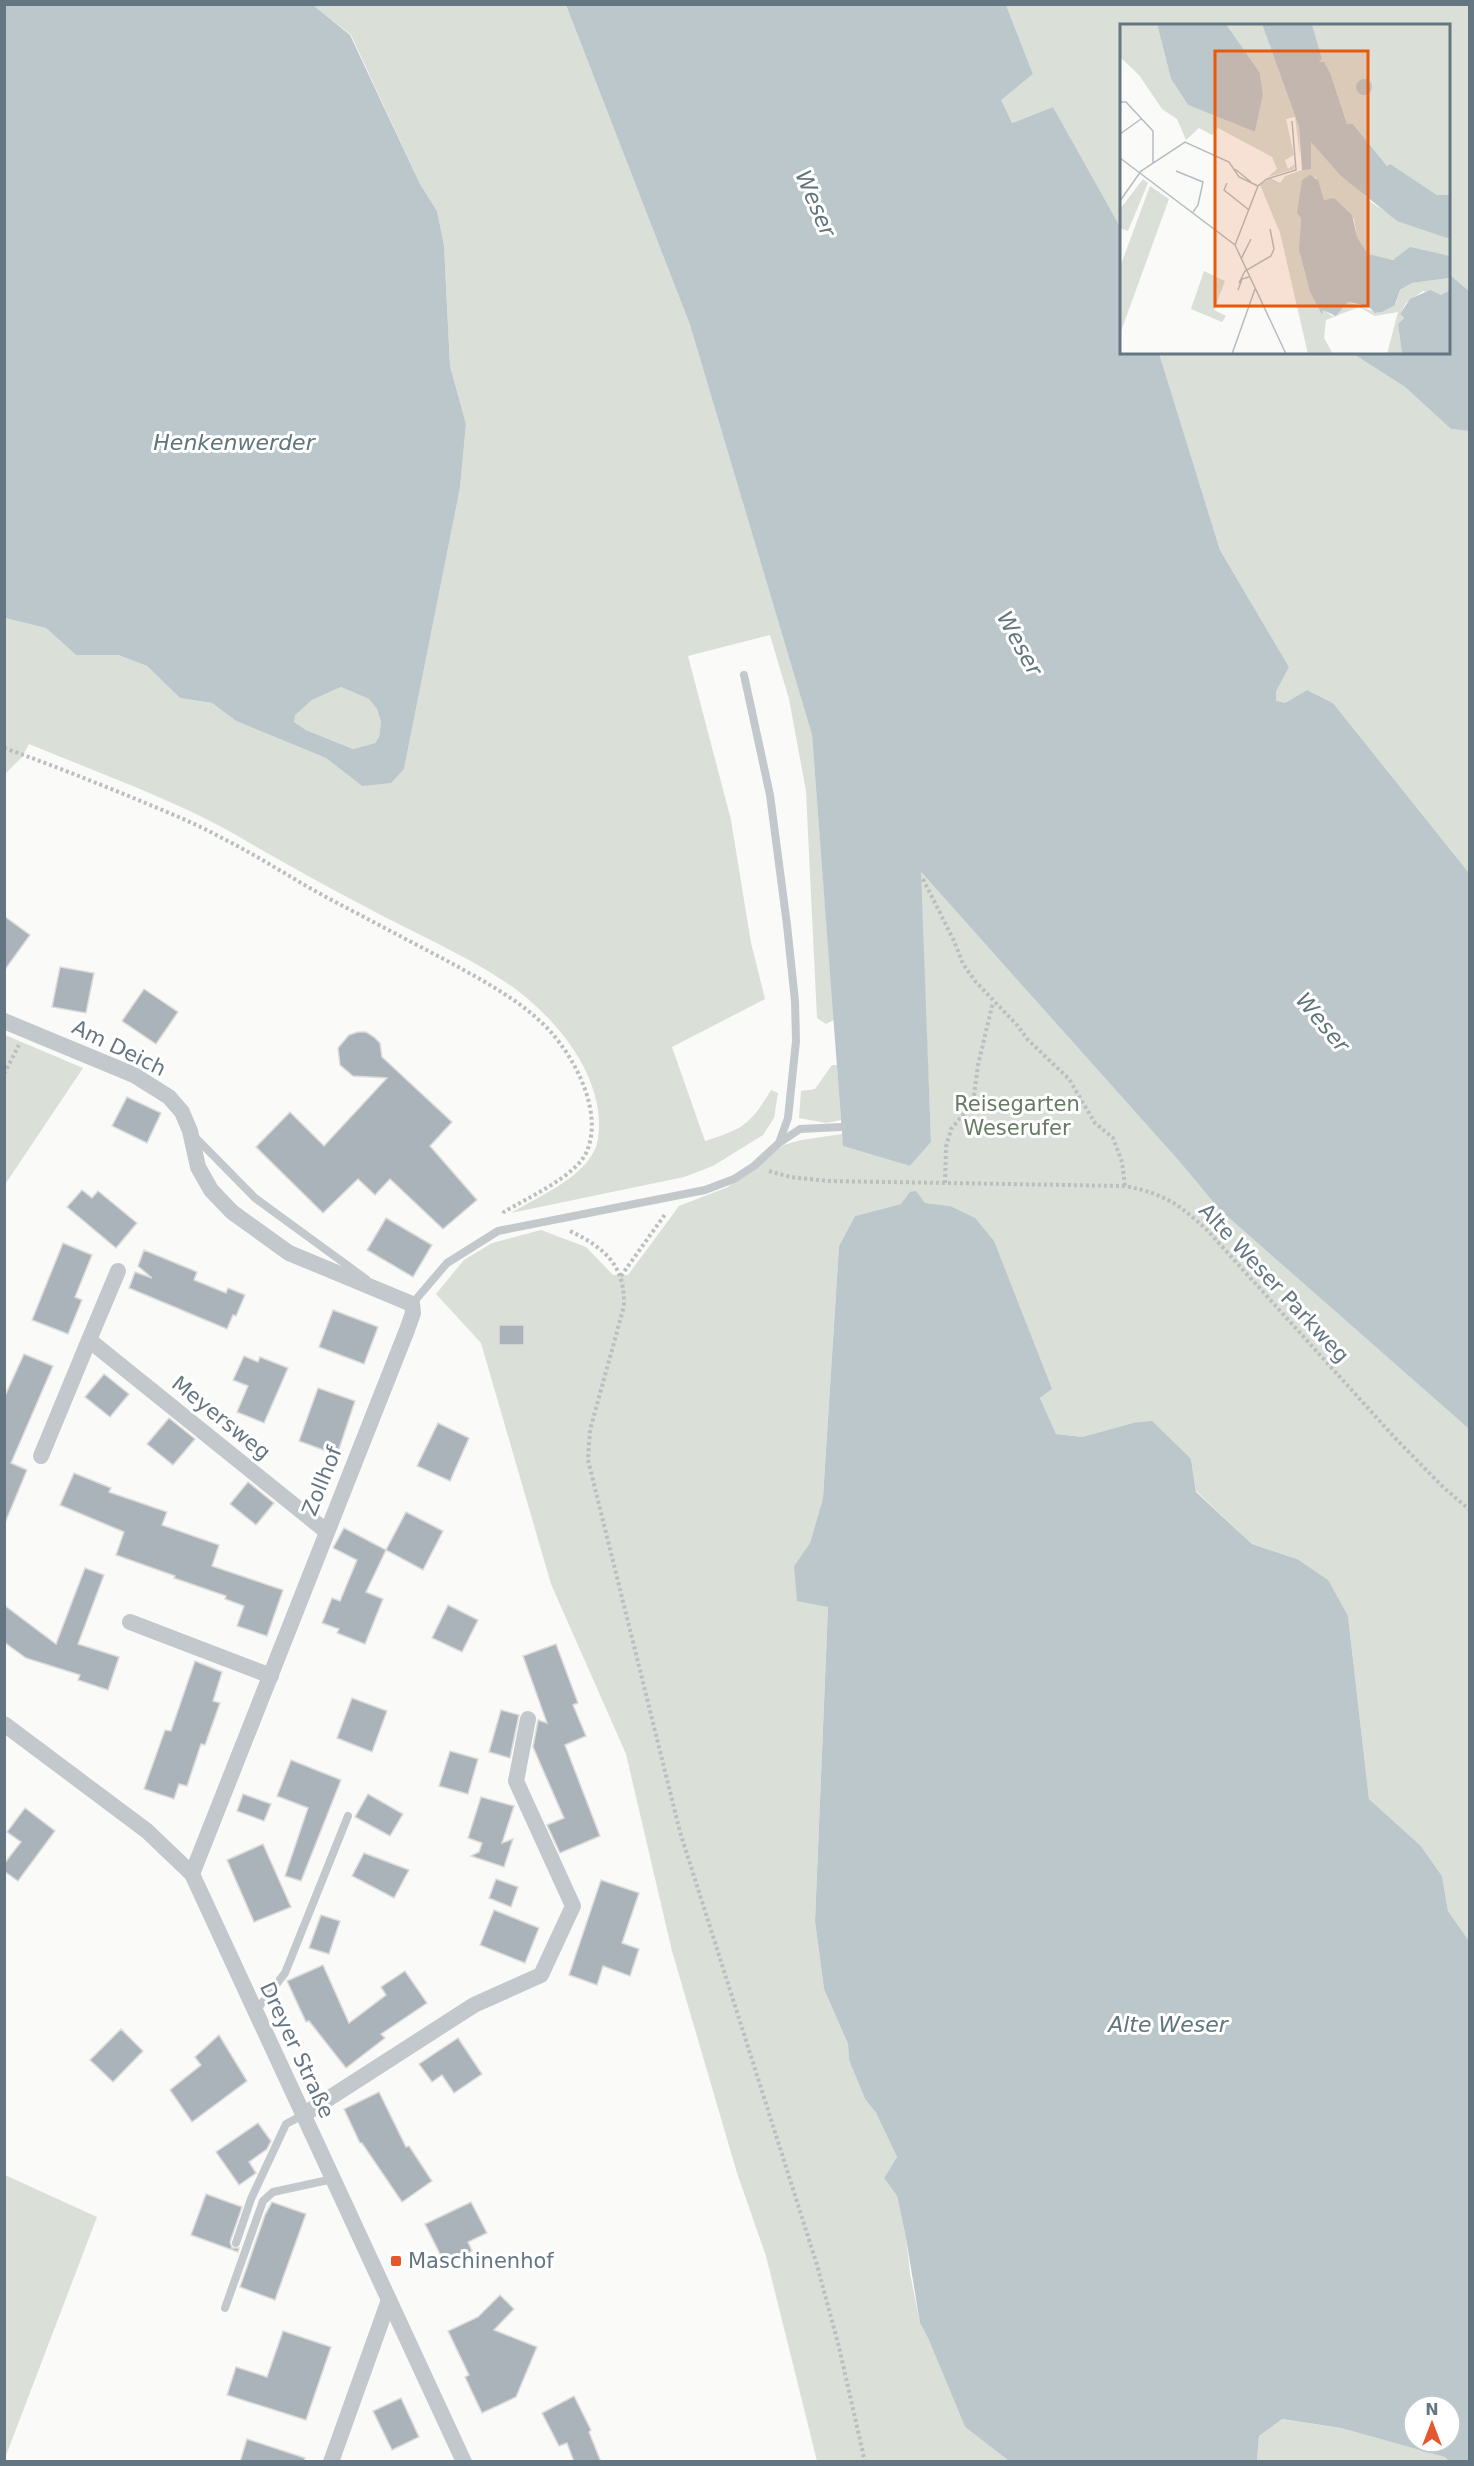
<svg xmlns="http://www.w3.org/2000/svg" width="1474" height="2466" viewBox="0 0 1474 2466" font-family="'DejaVu Sans',sans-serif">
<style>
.green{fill:#dadfd7}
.water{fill:#bbc7cb;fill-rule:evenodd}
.building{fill:#aab3b9;stroke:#dcdcda;stroke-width:1.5}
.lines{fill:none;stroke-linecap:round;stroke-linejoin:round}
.path{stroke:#bbbfc2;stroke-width:4;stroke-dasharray:3 3;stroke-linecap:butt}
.service{stroke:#c3c8cc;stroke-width:8}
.minor{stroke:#c3c8cc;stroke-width:16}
.poi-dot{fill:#e4572e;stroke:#fff;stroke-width:2}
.labels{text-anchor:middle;stroke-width:6;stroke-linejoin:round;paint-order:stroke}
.street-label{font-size:21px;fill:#657683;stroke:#fff}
.park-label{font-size:21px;fill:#687a64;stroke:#fff}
.poi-label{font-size:21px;fill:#657683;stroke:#fff;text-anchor:start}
.water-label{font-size:22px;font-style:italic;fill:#60757c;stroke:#fff}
.inset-road{fill:none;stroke:#b5bdc2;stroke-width:1.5}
.view{fill:#e8590c;fill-opacity:0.15;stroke:#e8590c;stroke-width:3}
.inset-edge{fill:none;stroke:#657683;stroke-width:3}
</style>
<rect width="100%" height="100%" fill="#fafaf8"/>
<!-- green -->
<g class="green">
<path d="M313,5H566L690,325L812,735L834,1020L826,1024L817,1018L806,791L789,699L770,635L688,656L731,820L751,943L765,999L672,1047L705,1141C743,1129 750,1125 771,1090L778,1093L774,1118L763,1135L713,1166L684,1177L511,1213C539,1196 593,1174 598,1139C606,1085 567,1032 528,999C489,966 425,938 379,914C341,894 304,874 267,853C244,840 220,825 196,814C142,788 84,767 29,744L22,757L5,774V618L46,628L76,655H118L147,666L180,698L212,703L236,721L326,758L362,786L404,769L460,488L466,424L450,366L444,245L437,211L420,184L351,35Z"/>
<polygon points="1006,5 1469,5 1469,291 1449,274 1448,26 1122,26 1121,233 1053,107 1012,123 1000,100 1033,74"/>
<polygon points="1159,353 1352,353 1405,387 1451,429 1469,431 1469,873 1333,703 1307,690 1285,703 1276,702 1276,692 1289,667 1220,550"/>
<polygon points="341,687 369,699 377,709 381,722 379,737 375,743 353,749 306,730 294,722 294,715 312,700"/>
<polygon points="920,871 1179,1161 1220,1210 1469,1429 1469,1941 1448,1911 1442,1876 1421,1846 1369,1799 1348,1616 1297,1559 1252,1544 1196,1491 1191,1459 1133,1423 1082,1437 1056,1434 1040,1398 1052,1389 950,1206 925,1203 916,1192 901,1204 855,1216 839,1246 823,1498 810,1543 794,1566 828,1606 815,1921 824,1989 848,2044 849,2060 865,2099 876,2113 897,2157 884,2178 897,2196 906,2238 910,2273 920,2323 928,2338 965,2427 1009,2461 817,2461 766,2256 737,2173 672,1951 626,1754 551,1584 481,1343 436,1294 464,1260 492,1243 541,1230 586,1247 613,1275 628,1275 679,1206 728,1187 784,1145 801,1140 842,1134 844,1146 910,1166 931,1142"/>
<polygon points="5,1035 83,1068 6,1183 4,1181"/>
<polygon points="832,1065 837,1065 841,1120 826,1123 799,1118 801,1091 815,1089"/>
<polygon points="5,2175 97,2217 5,2458"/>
<polygon points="1281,2419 1341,2428 1446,2457 1449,2461 1257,2462 1259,2436"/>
</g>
<!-- water -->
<g class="water">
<path d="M5,4L313,5L350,35L420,184L437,211L444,245L450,366L466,424L460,488L404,769L391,783L362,786L326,758L236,721L212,703L180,698L147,666L118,655H76L46,628L5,618ZM341,687L369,699L377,709L381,722L379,737L375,743L353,749L306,730L294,722L295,715L312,700Z"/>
<polygon points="566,5 1006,5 1033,74 1001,100 1012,123 1053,107 1120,227 1122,233 1122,352 1159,353 1220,550 1289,667 1276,692 1276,701 1285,703 1307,690 1333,703 1469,873 1469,1429 1220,1210 1179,1161 921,872 931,1142 910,1166 843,1146 812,735 690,325"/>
<polygon points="1449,274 1469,291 1469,431 1451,429 1405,387 1352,353 1448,352"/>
<path d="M916,1191L925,1203L950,1206L975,1218L994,1241L1052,1389L1040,1398L1056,1434L1082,1437L1133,1423L1152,1421L1191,1459L1196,1492L1252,1544L1297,1559L1328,1580L1348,1616L1369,1799L1421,1846L1442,1876L1448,1911L1469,1941V2461H1449L1445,2457L1341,2428L1282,2419L1259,2436L1257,2461H1009L965,2427L928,2338L920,2323L906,2238L897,2196L884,2178L897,2157L876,2113L865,2099L849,2060L848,2044L824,1989L815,1921L828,1607L797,1601L794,1566L810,1543L823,1498L839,1246L855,1216L901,1204L910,1192ZM1414,2406H1450V2442H1414Z"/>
</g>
<!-- building -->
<g class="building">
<polygon points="4,916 30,935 4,971"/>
<polygon points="60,967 94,973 86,1013 52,1007"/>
<polygon points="144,989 178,1012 156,1044 122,1021"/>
<polygon points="358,1032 366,1032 374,1037 380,1043 382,1057 452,1122 430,1146 477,1200 443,1229 390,1179 375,1195 358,1179 323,1213 256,1147 290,1112 324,1146 387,1078 353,1076 340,1065 338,1048 349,1035"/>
<polygon points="127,1097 161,1113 147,1143 112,1126"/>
<polygon points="82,1190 92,1198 98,1191 137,1223 116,1248 67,1207"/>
<polygon points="386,1218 432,1245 413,1277 367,1250"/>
<polygon points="63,1243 92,1255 75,1297 82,1300 68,1334 32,1320"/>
<polygon points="144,1250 197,1272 194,1280 226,1293 228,1288 245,1295 236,1316 233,1315 227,1329 129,1288 135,1272 152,1278 138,1266"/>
<polygon points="333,1310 378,1327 364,1364 319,1347"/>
<rect x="499" y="1325" width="25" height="20"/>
<polygon points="24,1354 53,1366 11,1463 27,1470 5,1523 4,1398"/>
<polygon points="244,1356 258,1362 260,1357 288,1368 264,1423 237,1412 248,1386 233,1380"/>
<polygon points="104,1374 129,1394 110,1417 85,1397"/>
<polygon points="318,1388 355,1401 337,1455 299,1441"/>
<polygon points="169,1418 195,1439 173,1465 147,1444"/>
<polygon points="438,1423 469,1438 450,1481 417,1466"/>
<polygon points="74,1473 111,1488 109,1492 167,1512 162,1525 219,1545 212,1566 283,1590 267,1636 237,1626 244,1606 225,1599 226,1596 174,1578 175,1576 116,1555 124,1532 60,1505"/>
<polygon points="248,1482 274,1503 256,1525 230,1504"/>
<polygon points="406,1512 443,1531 423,1570 386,1550"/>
<polygon points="344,1528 386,1550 366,1592 383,1599 365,1644 337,1633 339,1629 322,1623 332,1598 340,1601 357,1560 333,1548"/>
<polygon points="85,1568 104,1575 78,1644 119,1657 108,1690 78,1680 80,1675 26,1658 4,1642 4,1605 56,1644"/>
<polygon points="448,1605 478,1620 462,1652 432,1638"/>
<polygon points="556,1644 578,1703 573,1705 586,1736 565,1745 600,1836 560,1853 547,1825 564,1818 533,1747 538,1720 547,1723 523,1656"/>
<polygon points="195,1661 222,1672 213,1701 220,1703 205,1745 201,1744 187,1786 179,1784 174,1799 144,1789 165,1730 171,1731"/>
<polygon points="352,1698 387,1711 372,1752 337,1738"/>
<polygon points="501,1710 519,1715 510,1758 489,1752"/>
<polygon points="450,1751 478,1759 468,1794 439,1786"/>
<polygon points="291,1760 341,1780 301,1881 285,1876 308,1808 277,1796"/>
<polygon points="243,1794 271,1804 264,1821 237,1811"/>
<polygon points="368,1794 403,1814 390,1836 355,1817"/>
<polygon points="481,1797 514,1806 502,1843 513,1839 504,1867 471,1856 479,1852 482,1843 468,1838"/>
<polygon points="25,1808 55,1831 18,1881 4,1871 4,1864 21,1842 7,1832"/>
<polygon points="263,1844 291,1907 254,1922 227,1860"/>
<polygon points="364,1853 409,1870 394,1898 352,1876"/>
<polygon points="496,1879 518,1887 511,1907 489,1898"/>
<polygon points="601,1880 639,1893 622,1943 639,1949 630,1976 603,1966 597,1985 569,1975"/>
<polygon points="494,1910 539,1928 525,1963 480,1945"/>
<polygon points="321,1915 340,1921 329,1954 309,1948"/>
<polygon points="323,1965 349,2023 386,1995 381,1987 405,1971 427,2003 381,2034 385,2038 346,2068 309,2021 306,2022 287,1981"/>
<polygon points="121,2029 143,2051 113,2082 90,2060"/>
<polygon points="219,2035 247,2081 192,2122 170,2090 201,2065 195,2057"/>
<polygon points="458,2038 482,2074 454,2093 442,2075 432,2082 419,2064"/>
<polygon points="379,2092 406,2147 409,2146 432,2181 402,2202 362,2143 360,2143 344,2109"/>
<polygon points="258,2123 271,2141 267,2149 249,2162 256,2173 239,2185 216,2152"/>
<polygon points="206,2194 242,2207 230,2242 232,2248 239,2248 238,2252 191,2235"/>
<polygon points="272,2202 306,2214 275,2300 240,2287 265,2215"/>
<polygon points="471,2202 487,2233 468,2242 472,2251 445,2264 425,2224"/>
<polygon points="500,2295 514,2309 494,2330 537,2347 516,2397 482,2413 465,2377 469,2375 448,2331 478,2317"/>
<polygon points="283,2331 331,2347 306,2420 227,2395 236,2367 267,2377"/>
<polygon points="574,2396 591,2430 589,2432 601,2462 574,2462 567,2443 559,2446 542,2413"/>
<polygon points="401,2398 419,2437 392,2450 373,2411"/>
<polygon points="247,2439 305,2458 304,2462 240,2462"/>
</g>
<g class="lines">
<!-- path -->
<g class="path">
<path d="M4,748C47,763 89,780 131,797C162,810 193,822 222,838C264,859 303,886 345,907C381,926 417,945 453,964C487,983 523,1002 550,1031C576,1060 603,1112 587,1151C577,1176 527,1198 504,1212L503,1216"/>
<polyline points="923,879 954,941 963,964 975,981 1017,1025 1028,1040 1069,1079 1095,1123 1113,1138 1122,1162 1125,1186"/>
<polyline points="4,1074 19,1045"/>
<path d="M769,1171L790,1177L828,1181L1125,1186C1165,1194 1179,1204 1208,1231L1395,1438L1444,1488L1470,1510"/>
<polyline points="945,1183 946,1147 951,1129 973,1103 978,1065 993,1002"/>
<path d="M570,1231C605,1248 625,1265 624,1306L590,1430L588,1460L680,1832L817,2265L839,2347L865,2462"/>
<polyline points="621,1276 666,1213"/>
</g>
<!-- service -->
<g class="service">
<polyline points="194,1136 255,1198 366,1279"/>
<polyline points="779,1143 800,1129 841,1127"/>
<polyline points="412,1304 447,1263 498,1231 705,1190 734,1179 754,1166 779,1143 788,1118 796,1041 795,1001 787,925 770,795 744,675"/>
<polyline points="255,2012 285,1973 348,1816"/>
<polyline points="236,2243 251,2199 286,2124 303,2115"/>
<polyline points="225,2308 263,2201 273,2192 333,2179"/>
</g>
<!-- minor -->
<g class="minor">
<polyline points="4,1021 134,1075 169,1097 182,1112 190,1131 198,1167 211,1190 232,1212 289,1253 412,1304 413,1313 407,1330 192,1874"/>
<polyline points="118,1271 89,1340 326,1531"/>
<polyline points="41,1456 89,1340"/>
<polyline points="130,1622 271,1676"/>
<polyline points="4,1724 147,1831 192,1874 464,2462"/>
<polyline points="303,2115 474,2005 541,1975 573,1906 516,1781 528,1719"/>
<polyline points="331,2462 389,2300"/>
</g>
</g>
<!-- markers -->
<rect class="poi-dot" x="390" y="2255" width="12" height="12" rx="3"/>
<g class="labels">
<!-- street labels -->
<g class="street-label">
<text transform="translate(119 1048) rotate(26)" y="7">Am Deich</text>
<text transform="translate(1274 1283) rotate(47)" y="7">Alte Weser Parkweg</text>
<text transform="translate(221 1418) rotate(39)" y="7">Meyersweg</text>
<text transform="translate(322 1481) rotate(-68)" y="7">Zollhof</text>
<text transform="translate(297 2050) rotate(65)" y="7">Dreyer Straße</text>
</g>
<!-- park labels -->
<g class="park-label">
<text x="1017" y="1111">Reisegarten<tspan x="1017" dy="24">Weserufer</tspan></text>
</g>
<!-- poi labels -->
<g class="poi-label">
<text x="408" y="2268">Maschinenhof</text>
</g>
<!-- water labels -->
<g class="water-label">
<text transform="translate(816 203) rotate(67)" y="8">Weser</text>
<text x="234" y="450">Henkenwerder</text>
<text transform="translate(1020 643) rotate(61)" y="8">Weser</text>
<text transform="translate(1323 1022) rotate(50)" y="8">Weser</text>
<text x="1168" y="2032">Alte Weser</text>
</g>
</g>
<!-- overview -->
<g transform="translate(1120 24)">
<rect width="330" height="330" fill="#fafaf8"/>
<path d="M0,0H37L51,55L68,81L135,108L143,71L140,49L106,0H142L179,103L180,133L175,93L166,95L174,131L165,136L168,145L175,140L174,145L148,153L157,145L152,133L98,104L92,111L79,104L66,116L57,95L42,85L19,51L0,33ZM192,0H330V171H317L270,141L267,142L233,100H227L211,51L199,38L202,35ZM190,117L252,179L279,196L330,215V232L314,229L269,236L248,230L237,213L234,195L229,189L212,175L204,176L196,153L182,156L180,230L190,268L201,289L203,285L212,292L218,290L228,278L258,289L276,280L280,266L292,259L330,254V266L321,271L303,267L286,279L280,290L284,294L278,300L282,330H267L278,288L255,292L239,283L206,296L204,314L213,330H188L160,209L140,161L151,154L160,159L165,152L182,146ZM23,155L28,159L8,207L0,204V185ZM30,162L49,175L0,310V243ZM84,247L105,257L94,286L106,292L102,298L71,285Z" fill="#dadfd7"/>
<path d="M37,0H106L140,49L143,71L135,108L68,81L51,55ZM142,0H192L202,35L199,38H204L211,51L227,100H233L267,142L270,140L317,171H330V215L277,197L221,152L191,118V145L182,146L179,103ZM236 63a8 8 0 1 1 16 0a8 8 0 1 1-16 0ZM190,151L198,156L204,176L214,174L232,191L237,213L248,230L273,236L290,223L330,232V254L292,259L280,266L275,281L262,288L255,289L248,282L228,278L216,292L203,286L202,291L190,268L179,226L181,194L177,189L182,156ZM310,266L321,271L330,266V330H282L278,300L284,294L280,290L290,275Z" fill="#bbc7cb"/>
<path class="inset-road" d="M0,78H6L33,107V139M0,110L21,95M0,134L115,221L166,330M115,145L131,158M56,147L83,158L78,181L73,188M107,159L104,166L129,186M0,177L21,147L65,118L109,138L119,153L138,162M115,221L138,162L147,155L176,146L172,97M121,235L131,215M119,259L125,247L151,232L154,225L150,205M118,266L122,255L129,253M112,330L135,265"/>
<path class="view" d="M95,27H248V282H95Z"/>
<rect width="330" height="330" class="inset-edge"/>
</g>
<!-- border -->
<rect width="1474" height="2466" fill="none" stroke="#657683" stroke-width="12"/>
<!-- north arrow -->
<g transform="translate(1432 2424)"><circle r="28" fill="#ffffff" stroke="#c1c8cd" stroke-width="1.5"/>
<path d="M0-4.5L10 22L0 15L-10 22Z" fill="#e4572e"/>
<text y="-9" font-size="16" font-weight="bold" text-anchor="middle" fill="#657683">N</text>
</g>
</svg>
